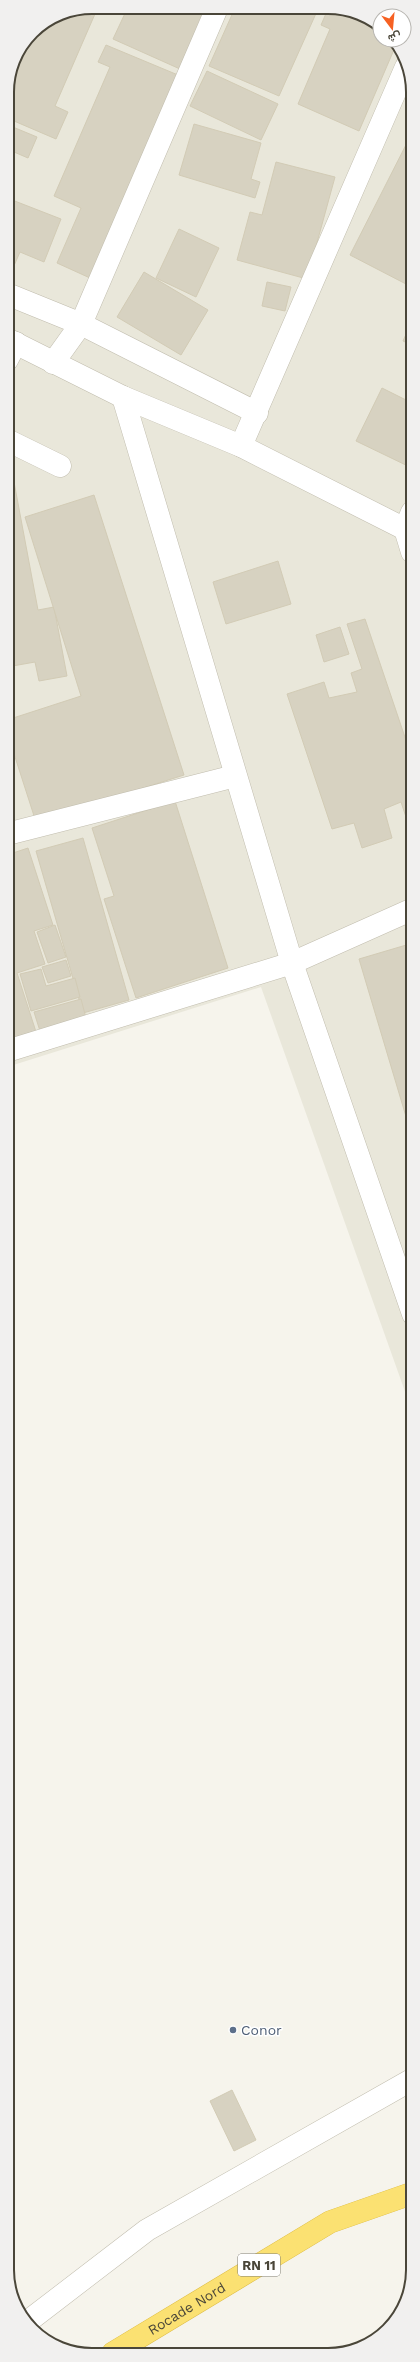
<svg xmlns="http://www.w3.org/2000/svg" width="420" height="2362" viewBox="0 0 420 2362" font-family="'Work Sans',Vazirmatn,sans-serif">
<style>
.residential{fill:#e9e7da}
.building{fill:#d7d2c1;stroke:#d2cbb5}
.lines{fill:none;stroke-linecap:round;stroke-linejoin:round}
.minor-casing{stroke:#c1bdae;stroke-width:23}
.tertiary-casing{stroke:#c1bdae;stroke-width:23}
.motorway-casing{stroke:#dbb940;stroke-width:23}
.minor{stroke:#fff;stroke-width:22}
.tertiary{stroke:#fff;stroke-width:22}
.motorway{stroke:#fbe172;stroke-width:22}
.service-dot{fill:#5c6f8a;stroke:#fff;stroke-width:1.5}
.labels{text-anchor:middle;stroke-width:3;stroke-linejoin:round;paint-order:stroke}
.shield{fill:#fff;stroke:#807e74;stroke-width:1}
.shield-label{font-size:13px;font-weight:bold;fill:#4a4639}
.service-label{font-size:14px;fill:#4e5e75;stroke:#fff;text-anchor:start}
.street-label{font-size:14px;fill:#4a4639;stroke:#fff}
.rim{fill:none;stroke:#4a4639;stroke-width:2}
</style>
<rect width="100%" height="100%" fill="#f6f4ec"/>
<!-- residential -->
<polygon class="residential" points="92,7 344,9 380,29 380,40 394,40 412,81 413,1414 261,987 7,1067 7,87 14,60 32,32 60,13"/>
<!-- building -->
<g class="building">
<polygon points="92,7 98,7 55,106 68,112 56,139 7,118 7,87 14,60 32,32 60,13"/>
<polygon points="128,7 208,8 180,69 113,39"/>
<polygon points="235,8 318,9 279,96 209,66"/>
<polygon points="328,9 344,9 380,29 380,40 394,40 396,45 359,131 298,104 330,29 321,25"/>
<polygon points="106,45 178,75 90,278 57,263 81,208 54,196 110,67 98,62"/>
<polygon points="207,71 278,104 261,140 190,106"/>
<polygon points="194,124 261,143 251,179 260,182 255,198 179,175"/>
<polygon points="8,125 37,137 28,158 7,149"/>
<polygon points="412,133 412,271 406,284 350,255"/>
<polygon points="276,162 335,177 307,279 237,260 250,212 262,215"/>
<polygon points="7,198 61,219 44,262 20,252 13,268 7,266"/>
<polygon points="179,229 219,248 196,297 156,278"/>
<polygon points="144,272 208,310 181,355 117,317"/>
<polygon points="267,282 291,287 285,311 262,306"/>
<polygon points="412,321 412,345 403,341"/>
<polygon points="382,388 412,403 412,468 356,441"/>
<polygon points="14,482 38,610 54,607 67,676 39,681 35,662 7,667 7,483"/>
<polygon points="94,495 184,775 36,822 7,732 7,720 81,696 25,517"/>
<polygon points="278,561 291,604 226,624 213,582"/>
<polygon points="365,619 413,761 413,815 406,817 401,802 384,809 392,838 362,848 354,823 332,829 287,694 324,682 329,698 357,692 351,673 362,669 347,624"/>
<polygon points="340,627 349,654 324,662 316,635"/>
<polygon points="175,801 228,968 136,998 104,899 114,896 92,828"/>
<polygon points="83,838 129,1000 83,1013 36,851"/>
<polygon points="28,848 53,925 34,931 45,964 17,973 38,1038 7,1048 7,855"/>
<polygon points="55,925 66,957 48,963 37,932"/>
<polygon points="413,943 413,1140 359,959"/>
<polygon points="66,960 71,976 48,983 42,967"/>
<polygon points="41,969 46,986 75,978 80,997 31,1011 20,974"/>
<polygon points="81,999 86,1018 40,1031 34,1012"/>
<polygon points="232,2090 256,2140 234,2151 210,2101"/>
</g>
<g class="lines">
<!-- minor casing -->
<g class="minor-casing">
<g id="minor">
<polyline points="7,294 81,324 257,413"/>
<polyline points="7,360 16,343"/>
<polyline points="53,363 81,324 217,8"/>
<polyline points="7,440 60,466"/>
<polyline points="241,446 406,67"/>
<polyline points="405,529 412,552"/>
<polyline points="7,834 235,776"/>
<polyline points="7,1051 292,963 413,909"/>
<polyline points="27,2322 147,2230 413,2079"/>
</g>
</g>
<!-- tertiary casing -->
<g class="tertiary-casing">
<g id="tertiary">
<polyline points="7,339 123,397 241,446 405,529 412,512"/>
<polyline points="123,397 292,963 413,1314"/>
</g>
</g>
<!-- motorway casing -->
<g class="motorway-casing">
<g id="motorway">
<path id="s1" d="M113,2353L330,2222L413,2193"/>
</g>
</g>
<!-- minor -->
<use href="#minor" class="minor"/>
<!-- tertiary -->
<use href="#tertiary" class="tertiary"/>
<!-- motorway -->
<use href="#motorway" class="motorway"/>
</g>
<!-- markers -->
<circle class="service-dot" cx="233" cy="2030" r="4"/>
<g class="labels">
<!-- shield labels -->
<rect class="shield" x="238" y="2254" width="42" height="22" rx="3"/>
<g class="shield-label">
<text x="259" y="2270">RN 11</text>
</g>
<!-- service labels -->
<g class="service-label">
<text x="241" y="2035">Conor</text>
</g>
<!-- street labels -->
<g class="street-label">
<text dy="5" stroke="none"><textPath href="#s1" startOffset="86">Rocade Nord</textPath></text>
</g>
</g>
<!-- crop -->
<path d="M0 0H420V2362H0ZM92 14H328A78 78 0 0 1 406 92V2270A78 78 0 0 1 328 2348H92A78 78 0 0 1 14 2270V92A78 78 0 0 1 92 14Z" fill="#f1f0ef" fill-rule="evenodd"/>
<path class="rim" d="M92 14H328A78 78 0 0 1 406 92V2270A78 78 0 0 1 328 2348H92A78 78 0 0 1 14 2270V92A78 78 0 0 1 92 14Z"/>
<!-- north arrow -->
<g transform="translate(392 28) rotate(164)"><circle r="19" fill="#ffffff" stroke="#b7b5b0"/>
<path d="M0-3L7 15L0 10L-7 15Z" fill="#f66123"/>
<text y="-6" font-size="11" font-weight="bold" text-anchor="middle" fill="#4a4639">ش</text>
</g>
</svg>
